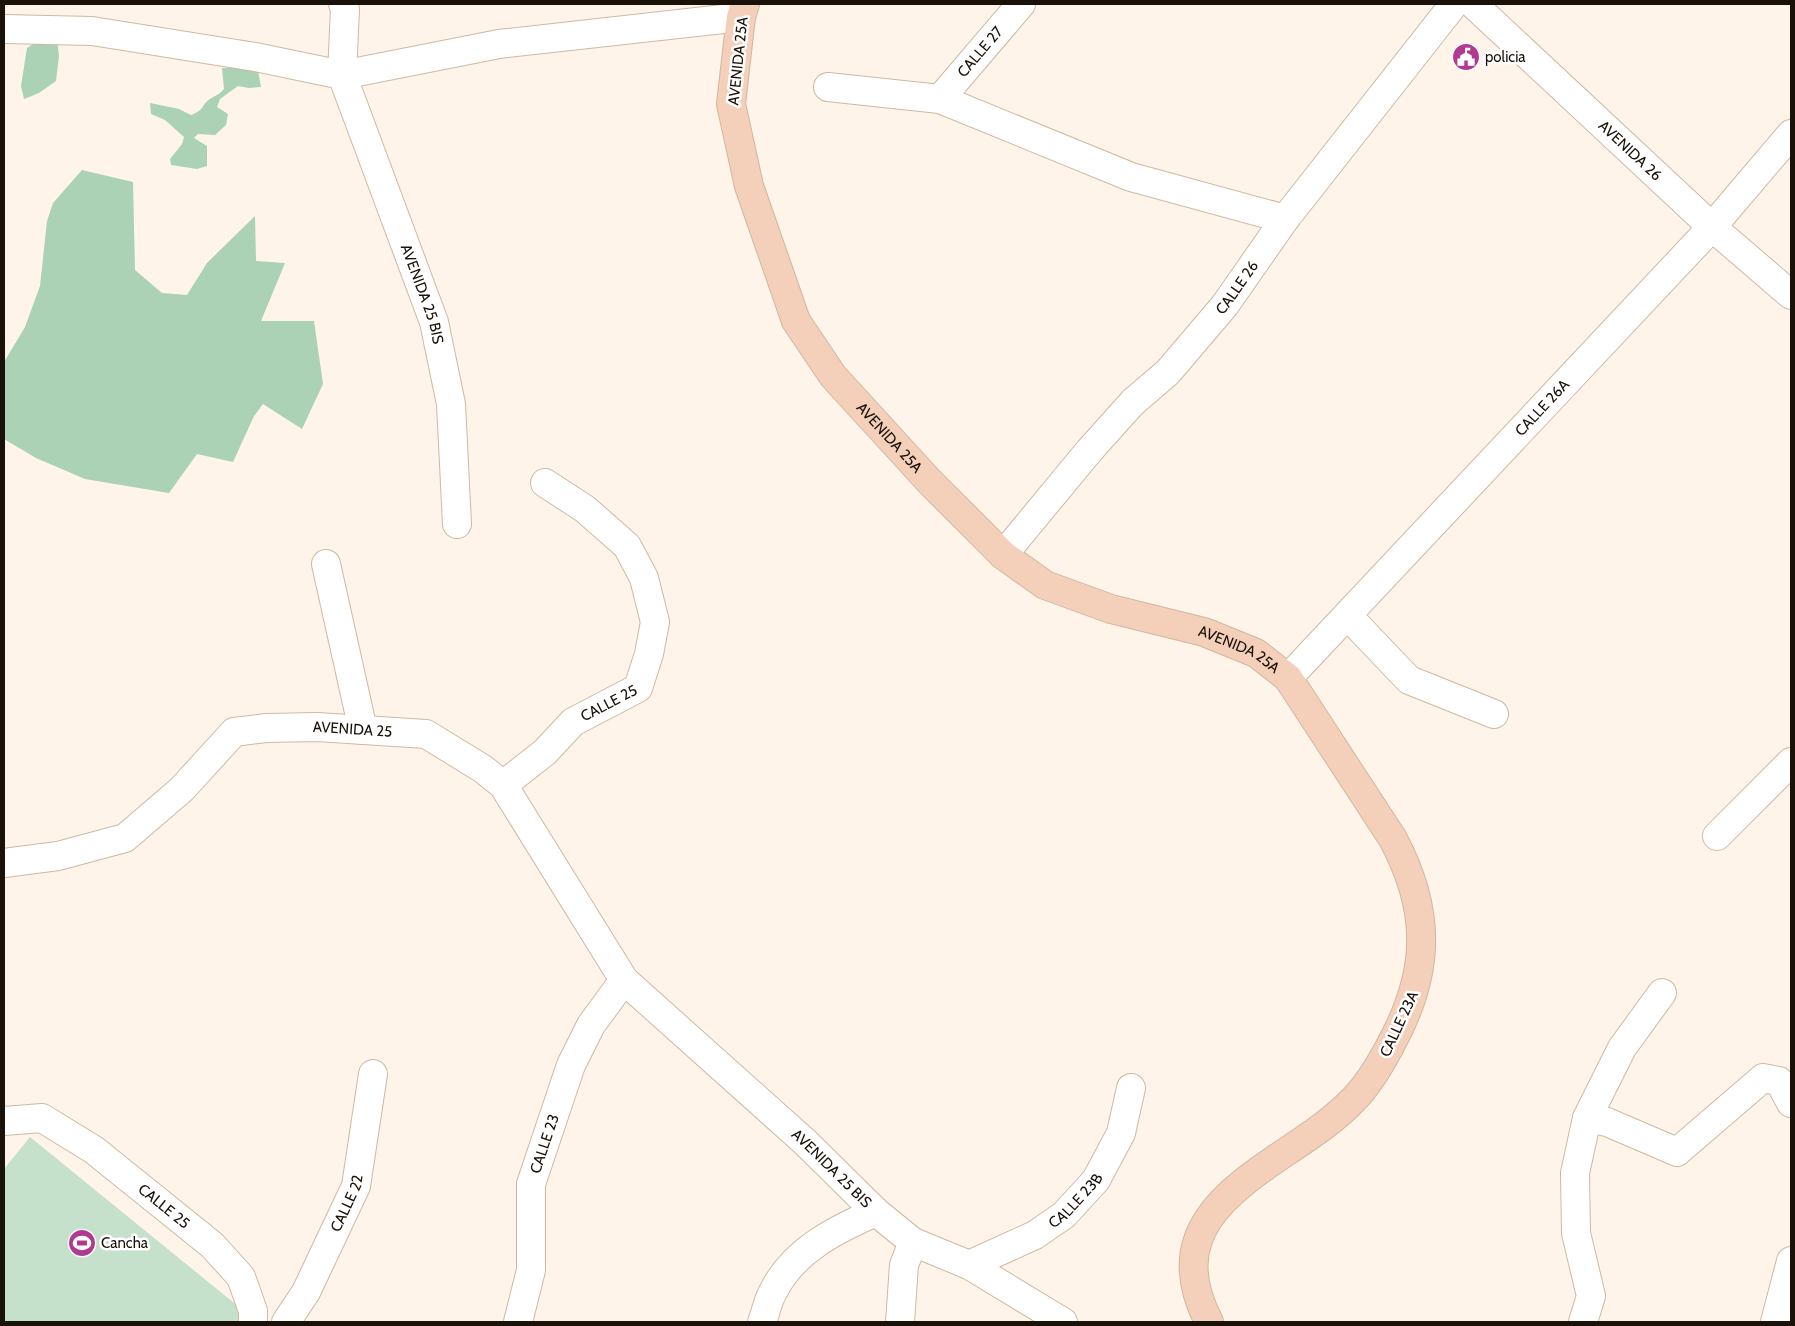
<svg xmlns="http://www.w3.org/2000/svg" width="1795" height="1326" viewBox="0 0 1795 1326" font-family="Cabin,sans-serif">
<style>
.green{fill:#c5e0cb}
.forest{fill:#abd2b4}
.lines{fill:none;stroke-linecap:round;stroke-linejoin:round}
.street-casing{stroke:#d0b8a0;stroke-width:30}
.secondary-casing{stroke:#d0b8a0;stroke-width:30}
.street{stroke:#fff;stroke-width:28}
.secondary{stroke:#f4cfb9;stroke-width:28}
.labels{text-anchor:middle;stroke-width:5;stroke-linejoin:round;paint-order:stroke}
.street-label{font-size:15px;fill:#1a1209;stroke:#fff}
.poi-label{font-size:15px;fill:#1a1209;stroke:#fff;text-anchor:start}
</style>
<rect width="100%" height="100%" fill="#fef4ea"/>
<!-- green -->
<polygon class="green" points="30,1137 250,1316 245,1322 4,1322 4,1169"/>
<!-- forest -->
<g class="forest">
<polygon points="57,40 59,56 56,81 39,93 24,99 21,86 27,48 38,41"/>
<path d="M222,68H238L258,71L261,87L249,88L238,86L220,99L217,107L228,114L226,125L215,135L198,134L194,138L207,146V166L197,169L171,165L170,159L182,144L184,137L165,120L151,114L150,103L179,109L191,115C205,110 201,105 210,99C216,95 219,95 224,89Z"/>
<polygon points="82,170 133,182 135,270 162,293 187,295 207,263 255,216 256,261 285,263 261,321 314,321 323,384 302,429 263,404 254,416 233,462 197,454 169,493 85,479 36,458 4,439 4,362 25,327 40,286 47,221 53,203"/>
</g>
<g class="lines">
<!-- street casing -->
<g class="street-casing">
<g id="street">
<path id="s1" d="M343,4L345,9L342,75L434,322L451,404L457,524"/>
<path id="s2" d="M1473,4L1712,227L1791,295"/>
<polyline points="4,29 92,31 255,57 342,75 499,44 741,17"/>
<polyline points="828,87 940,99 1131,177 1285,219"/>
<path id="s3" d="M940,99L1021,4"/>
<path id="s4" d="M1003,555L1089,451L1133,402L1168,372L1225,305L1285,219L1454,4"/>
<polyline points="326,564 363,730"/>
<polyline points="1348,616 1409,680 1494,714"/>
<path id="s5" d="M1288,678L1712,227L1791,134"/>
<path id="s6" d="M503,785L545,752L573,722L638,688L649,654L655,622L644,578L627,546L585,509L545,483"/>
<polyline points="1717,836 1791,762"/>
<path id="s7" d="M4,863L58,856L125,838L182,789L234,732L266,728L317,727L426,734L483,769L503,785L624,980L805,1142L876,1212L913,1242L969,1265L1063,1322"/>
<polyline points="1662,993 1622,1048 1587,1118 1607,1122 1677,1152 1763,1078 1779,1081 1791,1103"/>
<path id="s8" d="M4,1121L42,1118L94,1150L212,1245L241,1277L253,1311V1322"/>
<path id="s9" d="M969,1265L1035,1235L1064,1215L1096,1180L1121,1133L1131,1088"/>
<path id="s10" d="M286,1322L306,1292L356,1186L373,1074"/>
<path id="s11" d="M518,1322L531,1270V1184L571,1065L591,1025L624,980"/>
<path d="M762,1322C766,1312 768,1299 774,1290C794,1250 837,1229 876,1212"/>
<polyline points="900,1322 904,1265 913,1242"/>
<polyline points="1583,1322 1591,1296 1576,1233 1575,1173 1587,1118"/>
<polyline points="1775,1322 1791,1261"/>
</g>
</g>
<!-- secondary casing -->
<g class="secondary-casing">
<g id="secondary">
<path id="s12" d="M745,4L741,17L731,104L749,186L796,321L833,376L929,481L1003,555L1045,585L1111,609L1204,632L1256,653L1288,678L1393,839C1432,912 1430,974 1390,1046C1380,1065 1369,1084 1354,1099C1292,1166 1146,1200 1209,1322"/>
</g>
</g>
<!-- street -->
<use href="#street" class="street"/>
<!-- secondary -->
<use href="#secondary" class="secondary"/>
</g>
<!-- icons -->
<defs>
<g id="civic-disc" transform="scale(1.4375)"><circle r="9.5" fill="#b13a91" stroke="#fff"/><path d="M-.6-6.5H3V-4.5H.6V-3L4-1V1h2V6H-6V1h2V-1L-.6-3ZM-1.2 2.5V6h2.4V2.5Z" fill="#fff"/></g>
<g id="stadium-disc" transform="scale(1.4375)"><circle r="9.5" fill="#b13a91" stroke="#fff"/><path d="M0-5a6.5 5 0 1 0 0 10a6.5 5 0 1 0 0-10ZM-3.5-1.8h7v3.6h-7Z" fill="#fff"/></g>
</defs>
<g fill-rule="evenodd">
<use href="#civic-disc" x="1466" y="57"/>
<use href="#stadium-disc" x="82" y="1243"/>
</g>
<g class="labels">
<!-- street labels -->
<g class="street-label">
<text dy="5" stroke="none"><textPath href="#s3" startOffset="62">CALLE 27</textPath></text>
<text transform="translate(738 61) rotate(-84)" y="5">AVENIDA 25A</text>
<text dy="5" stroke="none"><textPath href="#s2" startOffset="215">AVENIDA 26</textPath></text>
<text dy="5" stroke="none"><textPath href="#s4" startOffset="356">CALLE 26</textPath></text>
<text dy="5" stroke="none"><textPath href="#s1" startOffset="305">AVENIDA 25 BIS</textPath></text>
<text dy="5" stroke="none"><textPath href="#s5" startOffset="371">CALLE 26A</textPath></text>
<text dy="5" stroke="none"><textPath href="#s12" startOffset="478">AVENIDA 25A</textPath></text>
<text dy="5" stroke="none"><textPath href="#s12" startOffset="898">AVENIDA 25A</textPath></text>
<text dy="5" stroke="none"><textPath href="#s6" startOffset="135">CALLE 25</textPath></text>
<text dy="5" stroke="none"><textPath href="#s7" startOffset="395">AVENIDA 25</textPath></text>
<text transform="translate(1399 1024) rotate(-65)" y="5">CALLE 23A</text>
<text dy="5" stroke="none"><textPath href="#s11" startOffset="182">CALLE 23</textPath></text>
<text dy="5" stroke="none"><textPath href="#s7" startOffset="1071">AVENIDA 25 BIS</textPath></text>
<text dy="5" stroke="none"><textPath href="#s9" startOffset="126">CALLE 23B</textPath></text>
<text dy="5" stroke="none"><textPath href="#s10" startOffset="134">CALLE 22</textPath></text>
<text dy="5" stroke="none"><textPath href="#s8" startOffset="189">CALLE 25</textPath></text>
</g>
<!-- poi labels -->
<g class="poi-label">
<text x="1485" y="62">policia</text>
<text x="101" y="1248">Cancha</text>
</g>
</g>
<!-- border -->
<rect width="1795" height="1326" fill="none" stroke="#1a1209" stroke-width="10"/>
</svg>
